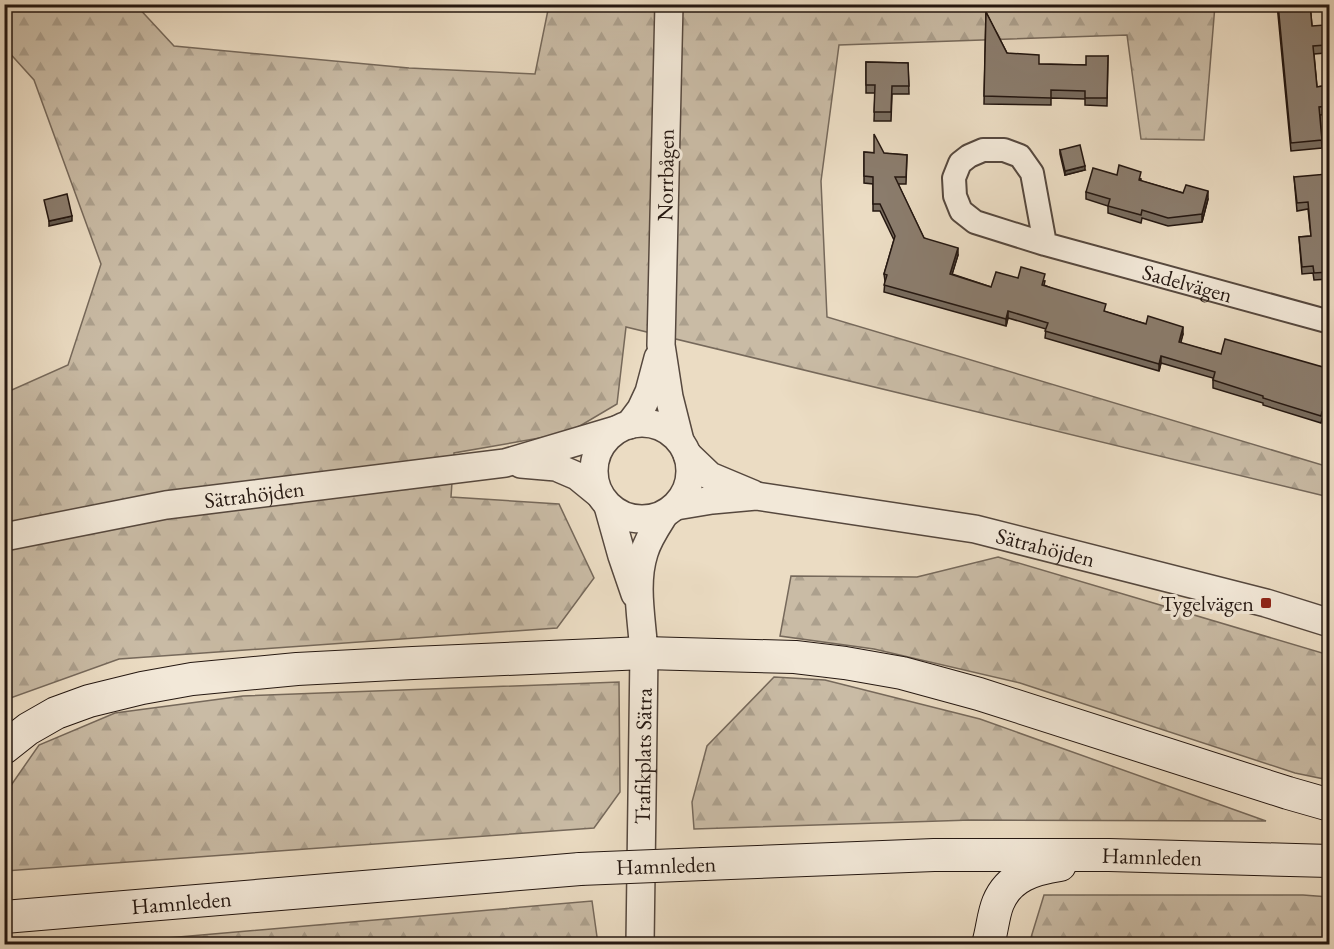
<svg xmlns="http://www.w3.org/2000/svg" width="1334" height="949" viewBox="0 0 1334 949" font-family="'EB Garamond',serif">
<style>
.forest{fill:url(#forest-firs);stroke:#76695b;stroke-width:1.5}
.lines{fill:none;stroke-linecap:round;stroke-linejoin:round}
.minor-casing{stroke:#56483e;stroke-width:26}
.tertiary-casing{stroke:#56483e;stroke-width:30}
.secondary-casing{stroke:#241711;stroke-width:34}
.minor{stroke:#f2e8d8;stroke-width:22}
.tertiary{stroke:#f2e8d8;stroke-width:27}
.secondary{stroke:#f2e8d8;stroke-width:32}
.secondary-bridge-casing{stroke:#241711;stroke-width:34;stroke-linecap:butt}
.secondary-bridge{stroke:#f2e8d8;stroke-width:32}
.wall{fill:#786c5f;stroke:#241711;stroke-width:1.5}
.shaded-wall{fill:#61584d;stroke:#241711;stroke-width:1.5}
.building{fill:#8b7d6e;stroke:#241711;stroke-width:1.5}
.poi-dot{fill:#8f2418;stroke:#f2e8d8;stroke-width:2}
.labels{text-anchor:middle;stroke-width:6;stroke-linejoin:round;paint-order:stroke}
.street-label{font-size:22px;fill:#241711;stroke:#f2e8d8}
.poi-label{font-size:22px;fill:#241711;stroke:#f2e8d8;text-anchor:end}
</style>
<defs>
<pattern id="forest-firs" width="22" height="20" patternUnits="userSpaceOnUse" patternTransform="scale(1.5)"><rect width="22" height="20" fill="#c9bba5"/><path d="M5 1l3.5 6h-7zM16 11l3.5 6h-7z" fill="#aca08d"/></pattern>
</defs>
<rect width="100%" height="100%" fill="#ebdcc3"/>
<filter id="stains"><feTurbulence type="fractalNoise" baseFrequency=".00333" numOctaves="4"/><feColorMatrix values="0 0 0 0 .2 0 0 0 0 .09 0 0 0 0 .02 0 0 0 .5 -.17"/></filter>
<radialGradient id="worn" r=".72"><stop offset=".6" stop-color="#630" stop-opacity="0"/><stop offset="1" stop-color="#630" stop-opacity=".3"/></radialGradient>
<!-- forest -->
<g class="forest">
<polygon points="135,4 174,46 409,68 535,74 549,5 1215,5 1204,140 1141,139 1127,35 839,45 821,181 827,317 1329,467 1329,497 626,327 617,404 568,433 454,453 451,497 559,504 594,578 557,628 119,659 5,700 5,393 68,365 101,264 34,80 5,48 5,5"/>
<polygon points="998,557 1329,655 1329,780 1295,773 1020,683 874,649 780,636 791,576 917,577"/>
<polygon points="774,677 825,680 980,719 1266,821 971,820 694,829 692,802 707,746"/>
<polygon points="619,682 620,792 594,828 5,871 5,794 39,745 115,713 243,696"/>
<polygon points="1044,895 1303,895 1329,897 1329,944 1029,944"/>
<polygon points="592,901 598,944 98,944"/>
</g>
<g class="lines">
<!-- minor casing -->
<g class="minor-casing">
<g id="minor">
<path id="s1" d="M1045,244L1032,173L1020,156L1004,150H983L969,156L960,163L954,178L955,196L961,211L975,222L1045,244L1330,322"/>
</g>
</g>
<!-- tertiary casing -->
<g class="tertiary-casing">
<g id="tertiary">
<polyline points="669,4 661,345 669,397 680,441"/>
<circle cx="642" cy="471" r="48"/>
<polyline points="629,425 641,409 649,392 658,358"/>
<polyline points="687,454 710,476 753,494"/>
<polyline points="521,464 556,467 577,476 599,494"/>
<polyline points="608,506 622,556 635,594"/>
<path id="s2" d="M676,506L712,500L756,496L975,529L1266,603L1330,623"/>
<path id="s3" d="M4,537L166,505L505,463L616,430"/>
<path id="s4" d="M640,944L644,653C642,620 634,584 644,553C648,539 657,526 664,515"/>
</g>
</g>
<!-- secondary casing -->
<g class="secondary-casing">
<g id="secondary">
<polyline points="4,748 28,729 56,713 89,701 142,688 192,679 297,669 413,663 644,653 795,657 845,663 902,673 979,694 1288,793 1330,805"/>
<path id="s5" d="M704,864L934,855H1109L1330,861"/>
<path id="s6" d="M4,917L580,869"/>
<path d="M988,944C992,932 993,915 998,903C1009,876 1034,869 1060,865"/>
</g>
</g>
<!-- minor -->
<use href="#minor" class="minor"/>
<!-- tertiary -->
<use href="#tertiary" class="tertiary"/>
<!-- secondary -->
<use href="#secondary" class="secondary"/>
<!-- secondary-bridge casing -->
<g class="secondary-bridge-casing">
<polyline id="secondary-bridge" points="580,869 704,864"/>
</g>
<!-- secondary-bridge -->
<use href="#secondary-bridge" class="secondary-bridge"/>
</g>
<!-- wall -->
<g class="wall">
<polygon points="1277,4 1310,4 1312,26 1326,45 1326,53 1314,54 1317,87 1329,85 1329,114 1320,115 1322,148 1291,151"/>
<polygon points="986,12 1007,53 1039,64 1086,65 1108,56 1107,106 1085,105 1085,99 1051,98 1051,105 984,104"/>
<polygon points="866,62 908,63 909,94 892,94 891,121 874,121 875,93 866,93"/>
<polygon points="1060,150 1085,170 1065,175 1060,154"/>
<polygon points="864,152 907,155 906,184 898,184 924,238 958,255 952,274 991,287 1018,278 1045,281 1044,285 1106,312 1146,324 1183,334 1180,343 1221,354 1323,367 1329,358 1329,421 1322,419 1321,423 1263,405 1263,403 1213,388 1213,378 1161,363 1159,371 1045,338 1046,329 1008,318 1006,326 884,292 885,281 884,274 894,240 880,211 873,211 873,184 864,183"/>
<polygon points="1117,175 1141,179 1141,181 1183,193 1208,199 1202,222 1168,226 1142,218 1141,223 1108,213 1108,206 1086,199 1086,192"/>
<polygon points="1294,177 1329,204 1329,279 1314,280 1313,273 1302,274 1299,237 1311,236 1308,209 1297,211"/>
<polygon points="4,320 9,346 9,353 4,354"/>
</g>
<!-- shaded-wall -->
<g class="shaded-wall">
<polygon points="1085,166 1085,170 1065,175 1065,171"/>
<polygon points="1208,191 1208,199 1202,222 1202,214"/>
<polygon points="72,216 72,221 49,226 49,221"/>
<polygon points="958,248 958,255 950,281 950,274"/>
<polygon points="1008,311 1008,318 1006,326 1006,319"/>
<polygon points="1183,327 1183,334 1179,350 1179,342"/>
<polygon points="1161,356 1161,363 1159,371 1159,364"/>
</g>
<!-- building -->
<g class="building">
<polygon points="1278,4 1310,4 1312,26 1325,25 1326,45 1313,46 1317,87 1329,85 1329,106 1319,107 1322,140 1291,143"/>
<polygon points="986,12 1007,53 1039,55 1039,64 1086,65 1086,56 1108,56 1107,98 1085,98 1085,91 1051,90 1051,98 984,96"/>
<polygon points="866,62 908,63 909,86 892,86 891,112 874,112 875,85 866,85"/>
<polygon points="874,134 884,153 907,155 906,177 895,177 924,238 958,248 950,274 991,287 996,272 1018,278 1021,267 1045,274 1042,285 1106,304 1104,311 1146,324 1148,316 1183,327 1179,342 1221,354 1225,339 1323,367 1327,358 1329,358 1329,414 1322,412 1321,416 1263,398 1263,396 1213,380 1215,372 1161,356 1159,364 1045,331 1048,323 1008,311 1006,319 884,285 887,275 884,274 895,236 880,204 873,204 873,177 864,176 864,152 874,153"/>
<polygon points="1080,145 1085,166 1065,171 1060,150"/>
<polygon points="1119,165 1141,172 1139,180 1183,193 1186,185 1208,191 1202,214 1168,218 1142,210 1141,215 1108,206 1110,199 1086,192 1093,168 1117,175"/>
<polygon points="1327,174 1329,204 1329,272 1314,273 1313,266 1302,267 1299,237 1311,236 1308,202 1297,203 1294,177"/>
<polygon points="67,194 72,216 49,221 44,200"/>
<polygon points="4,320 9,346 4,347"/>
</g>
<!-- markers -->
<rect class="poi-dot" x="1260" y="597" width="12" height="12" rx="3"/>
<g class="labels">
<!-- street labels -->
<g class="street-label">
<text transform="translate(665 175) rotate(-89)" y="8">Norrbågen</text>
<text dy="8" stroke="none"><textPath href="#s1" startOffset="447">Sadelvägen</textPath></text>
<text dy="8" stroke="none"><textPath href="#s3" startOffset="254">Sätrahöjden</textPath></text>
<text dy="8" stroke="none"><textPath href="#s2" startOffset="375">Sätrahöjden</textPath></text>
<text dy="8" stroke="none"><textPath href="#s4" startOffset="188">Trafikplats Sätra</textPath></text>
<text dy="8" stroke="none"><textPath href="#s5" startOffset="448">Hamnleden</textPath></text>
<text transform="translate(666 865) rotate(-2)" y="8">Hamnleden</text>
<text dy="8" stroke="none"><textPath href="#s6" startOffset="178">Hamnleden</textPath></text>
</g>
<!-- poi labels -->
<g class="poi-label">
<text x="1254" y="611">Tygelvägen</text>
</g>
</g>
<!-- margin -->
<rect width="1334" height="949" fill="none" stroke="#ebdcc3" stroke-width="24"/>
<rect x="6" y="6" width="1322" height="937" fill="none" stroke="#241711" stroke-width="3"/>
<rect x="12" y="12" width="1310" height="925" fill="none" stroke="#241711" stroke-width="1.5"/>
<rect width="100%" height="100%" filter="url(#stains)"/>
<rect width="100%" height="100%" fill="url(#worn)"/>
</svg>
